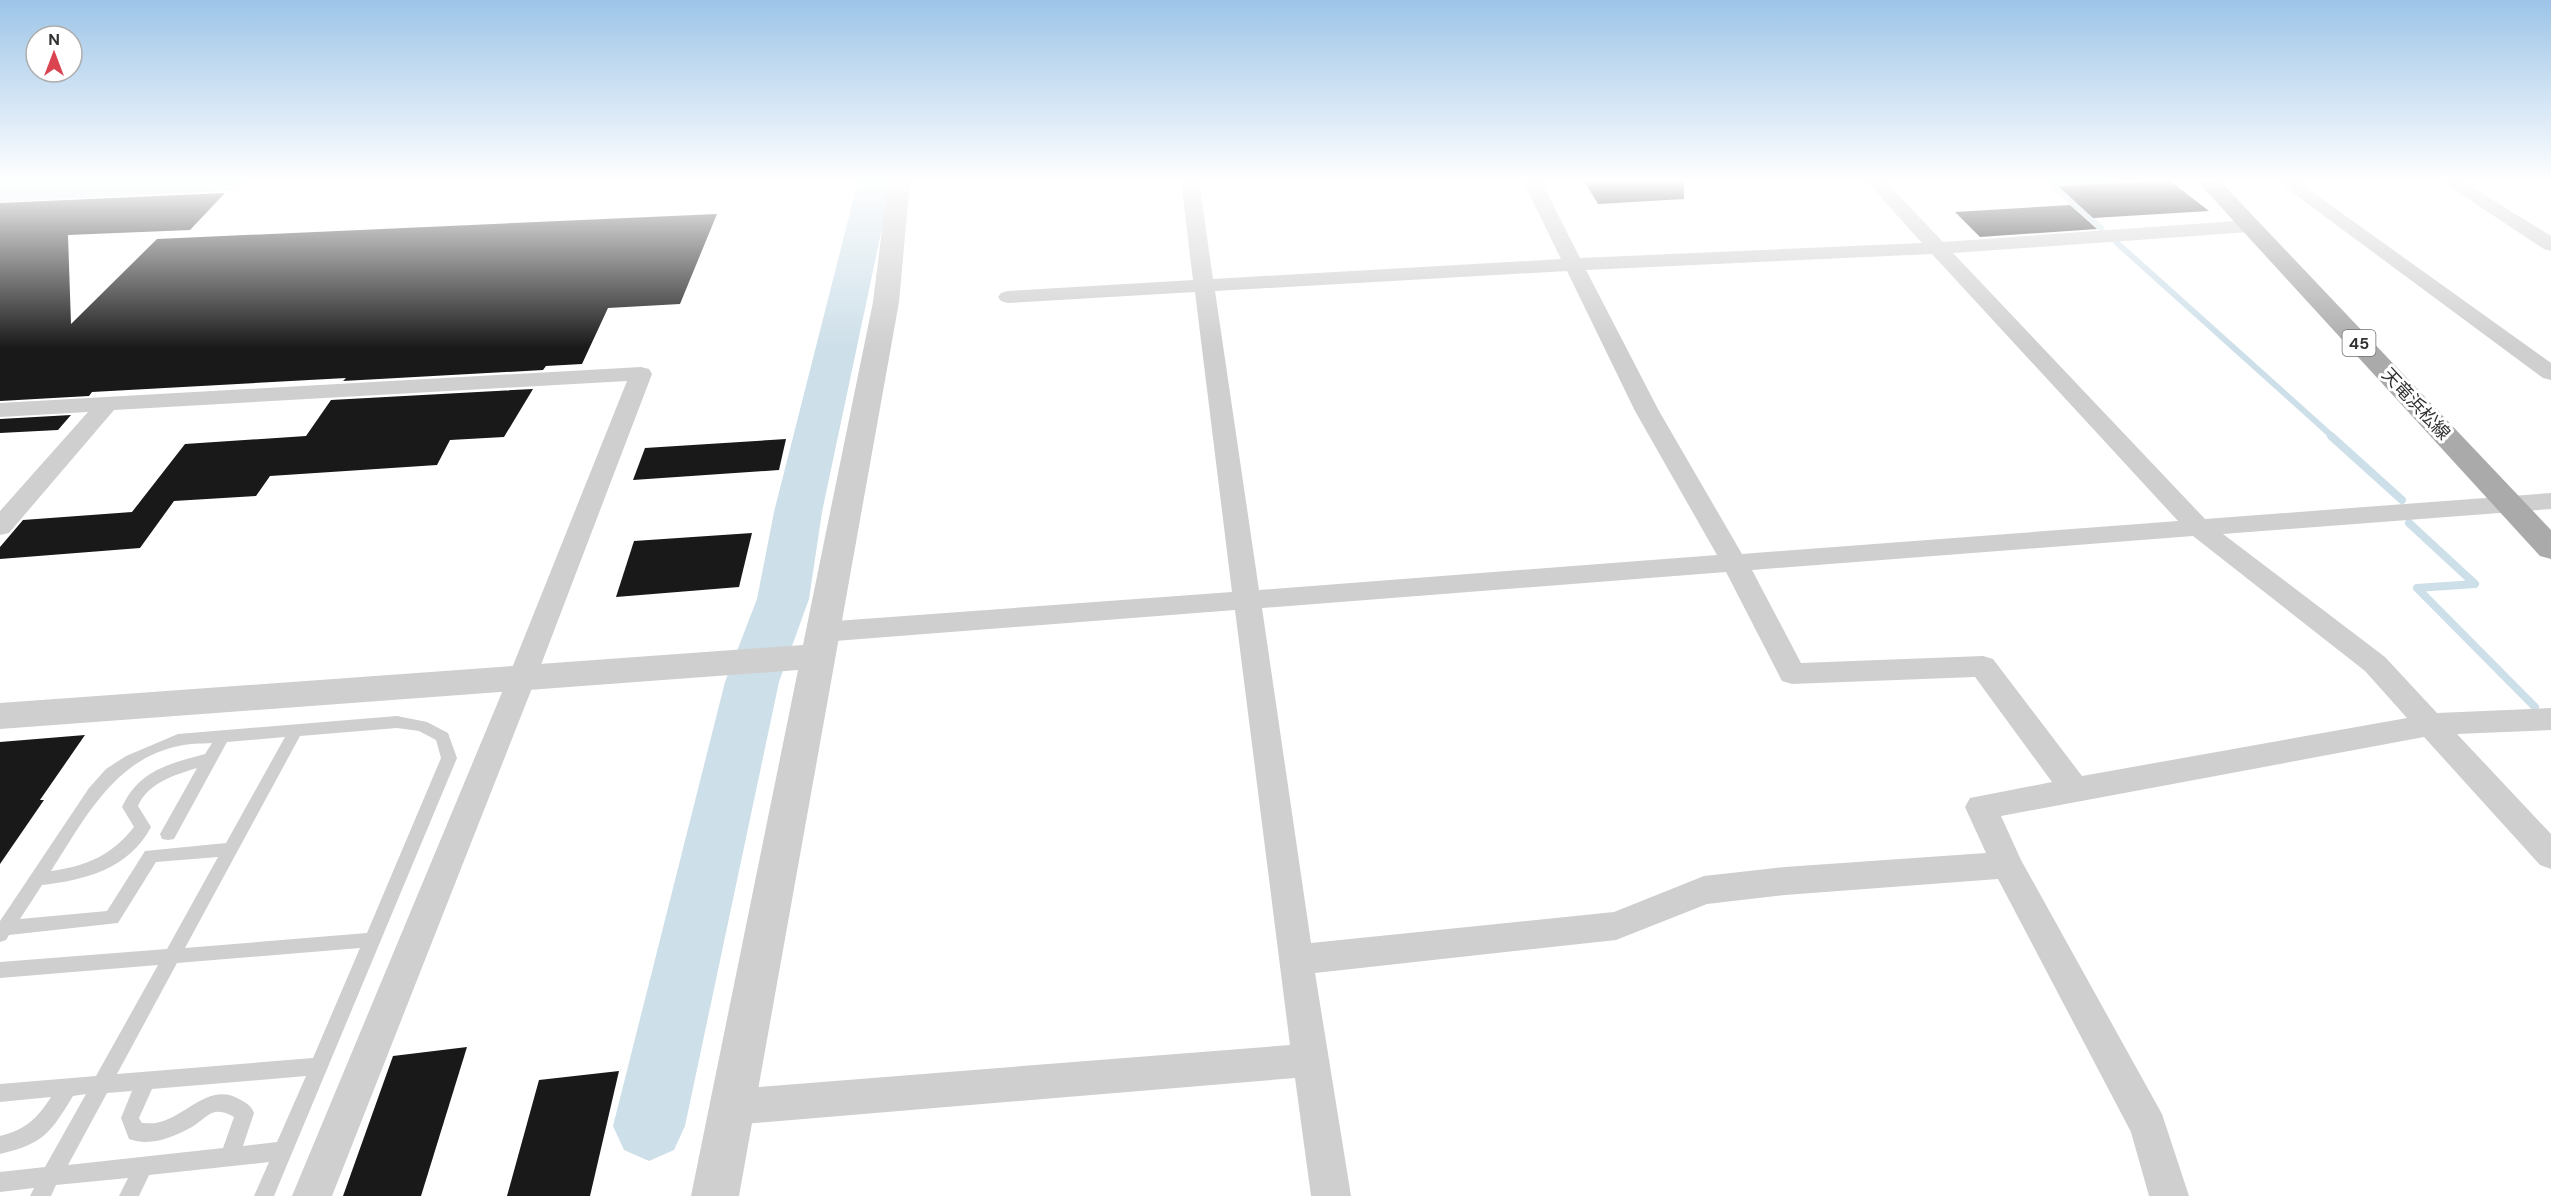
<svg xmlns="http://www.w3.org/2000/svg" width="2551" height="1196" viewBox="0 0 2551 1196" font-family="'DM Sans','Noto Sans JP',sans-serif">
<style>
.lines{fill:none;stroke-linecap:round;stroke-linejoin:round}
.stream-far1{stroke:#cddfe9;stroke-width:6}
.stream{stroke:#cddfe9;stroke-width:8}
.river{fill:#cddfe9;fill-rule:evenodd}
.building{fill:#191919}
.service{fill:#cfcfcf;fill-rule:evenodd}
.minor{fill:#cfcfcf;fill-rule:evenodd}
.tertiary{fill:#cfcfcf;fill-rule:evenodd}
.primary{fill:#aaa;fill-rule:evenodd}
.labels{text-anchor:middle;stroke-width:6;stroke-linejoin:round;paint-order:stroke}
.shield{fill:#fff;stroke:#707070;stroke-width:1.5}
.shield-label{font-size:16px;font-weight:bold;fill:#323232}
.street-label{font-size:18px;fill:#323232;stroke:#fff}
</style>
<rect width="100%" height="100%" fill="#fff"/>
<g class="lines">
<!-- stream-far1 -->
<g class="stream-far1">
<polyline points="2048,181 2101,228"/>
<polyline points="2051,184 2109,181"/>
<polyline points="2116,242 2333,437"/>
</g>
<!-- stream -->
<g class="stream">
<polyline points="2331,436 2402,500"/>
<polyline points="2409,523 2475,584 2417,588 2535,707"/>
</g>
<!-- river -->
<g class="river">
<polygon points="246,181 241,188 229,191 0,202 0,182"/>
<polygon points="858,181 892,181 822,512 809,599 779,682 685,1126 674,1150 649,1161 624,1150 613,1126 725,682 757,599 774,512"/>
</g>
</g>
<!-- building -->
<g class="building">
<polygon points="1584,181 1684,181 1684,199 1598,204"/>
<polygon points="2170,181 2209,211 2093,218 2058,186"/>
<polygon points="225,193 190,230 68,235 71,324 157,239 717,214 680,304 608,308 582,364 546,366 543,370 343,381 346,378 92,392 89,396 0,401 0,203"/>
<polygon points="2070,205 2097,229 1980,237 1955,212"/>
<polygon points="533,389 504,437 450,440 437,465 270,476 256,496 174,501 140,548 0,559 0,547 23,520 132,512 185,444 306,436 331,400"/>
<polygon points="71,415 58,430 0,433 0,419"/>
<polygon points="786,439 779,470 633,480 645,448"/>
<polygon points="752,533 739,587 616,597 634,541"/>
<polygon points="85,735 40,800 44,800 0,864 0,742"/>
<polygon points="467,1047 421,1196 343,1196 393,1056"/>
<polygon points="619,1071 590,1196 507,1196 539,1080"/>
</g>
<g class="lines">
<!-- service -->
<path class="service" d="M397,716L427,722L448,733L457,758L274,1196H254L269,1162L149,1175L139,1196H119L128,1178L56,1185L51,1196H30L34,1188L0,1192V1172L45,1167L86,1094L73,1096C51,1132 44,1144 0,1154V1136C25,1130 37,1119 51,1097L0,1102V1084L96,1076L158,965L0,978V962L167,949L218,857L156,862L118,923L9,935L6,940L0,942V921L89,788L106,769L126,756L178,734ZM397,728L419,731L436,740L441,758L367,933L185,948L300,736ZM285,737L226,843L145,851L107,911L20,919L42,885C85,880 129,869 151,827L138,806C148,783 174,775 197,768L160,834L162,839L168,840L174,839L227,742ZM212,743L205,754C169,764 139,770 122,807L134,827C112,855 87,866 51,871C84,820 114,759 179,746C190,743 201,744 212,743ZM360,948L313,1058L117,1074L177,963ZM306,1076L277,1142L243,1146L254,1113C251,1106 248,1104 241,1100C210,1081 189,1114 160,1122C155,1124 147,1123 142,1123L139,1118L152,1089ZM132,1091L121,1118L129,1139C151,1147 173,1137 192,1127C199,1123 205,1116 212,1113C220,1110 227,1113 234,1117L223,1148L68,1165L107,1093Z"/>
<!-- minor -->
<g class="minor">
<path d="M1181,181H1199L1213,279L1561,259L1523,181H1541L1580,258L1922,243L1866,181H1885L1943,242L2250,220L2257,222L2260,226L2250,232L1953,253L2205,519L2551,493V509L2223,534L2385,657L2437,713L2551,708V730L2457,734L2551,834V869L2540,865L2424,737L2001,816L2021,860L2162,1114L2189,1196H2149L2131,1132L1998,879L1785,895L1707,904L1616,940L1315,973L1351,1196H1311L1295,1078L732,1125L719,1120L713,1107L719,1094L732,1089L1290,1045L1235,610L822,642L812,639L808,632L812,625L822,622L1232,592L1195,292L1008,303L1001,301L998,297L1001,293L1008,291L1193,280ZM1932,254L2178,521L1742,554L1659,411L1586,270ZM1567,271L1635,411L1717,555L1259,590L1215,291ZM2193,536L2365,671L2407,718L2082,776L1993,659L1983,656L1801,663L1752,570ZM1726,572L1782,681L1792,684L1975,677L2052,782L1970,798L1965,807L1986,853L1785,867L1704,876L1614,912L1311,943L1262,608Z"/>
<polygon points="2277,181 2297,181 2551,363 2551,380 2543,378"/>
<polygon points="2441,181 2462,181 2551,236 2551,251 2544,249"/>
<polygon points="641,367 649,369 652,374 536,678 332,1196 292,1196 508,678 627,381 114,410 9,533 0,535 0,511 88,412 0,417 0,403"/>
</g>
<!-- tertiary -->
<polygon class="tertiary" points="888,181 910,181 899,302 739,1196 691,1196 798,670 0,729 0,703 803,645 873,302"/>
<!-- primary -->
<polygon class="primary" points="2197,181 2220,181 2551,530 2551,559 2540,556"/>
</g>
<!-- sky -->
<linearGradient id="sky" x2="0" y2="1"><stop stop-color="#9dc5e8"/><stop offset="0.52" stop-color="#fff"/><stop offset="1" stop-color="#fff" stop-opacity="0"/></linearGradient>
<rect width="2551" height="348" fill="url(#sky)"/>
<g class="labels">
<!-- shield labels -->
<rect class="shield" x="2342.5" y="330" width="33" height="26" rx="4.5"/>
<g class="shield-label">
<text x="2359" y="349">45</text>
</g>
<!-- street labels -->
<g class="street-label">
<text transform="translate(2416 404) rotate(47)" y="6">天竜浜松線</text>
</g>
</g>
<!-- north arrow -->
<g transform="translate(54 54)"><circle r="28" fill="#ffffff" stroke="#adadad" stroke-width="1.5"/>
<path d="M0-4.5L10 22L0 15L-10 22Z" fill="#da4451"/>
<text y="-9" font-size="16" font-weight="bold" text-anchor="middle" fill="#323232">N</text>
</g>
</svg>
